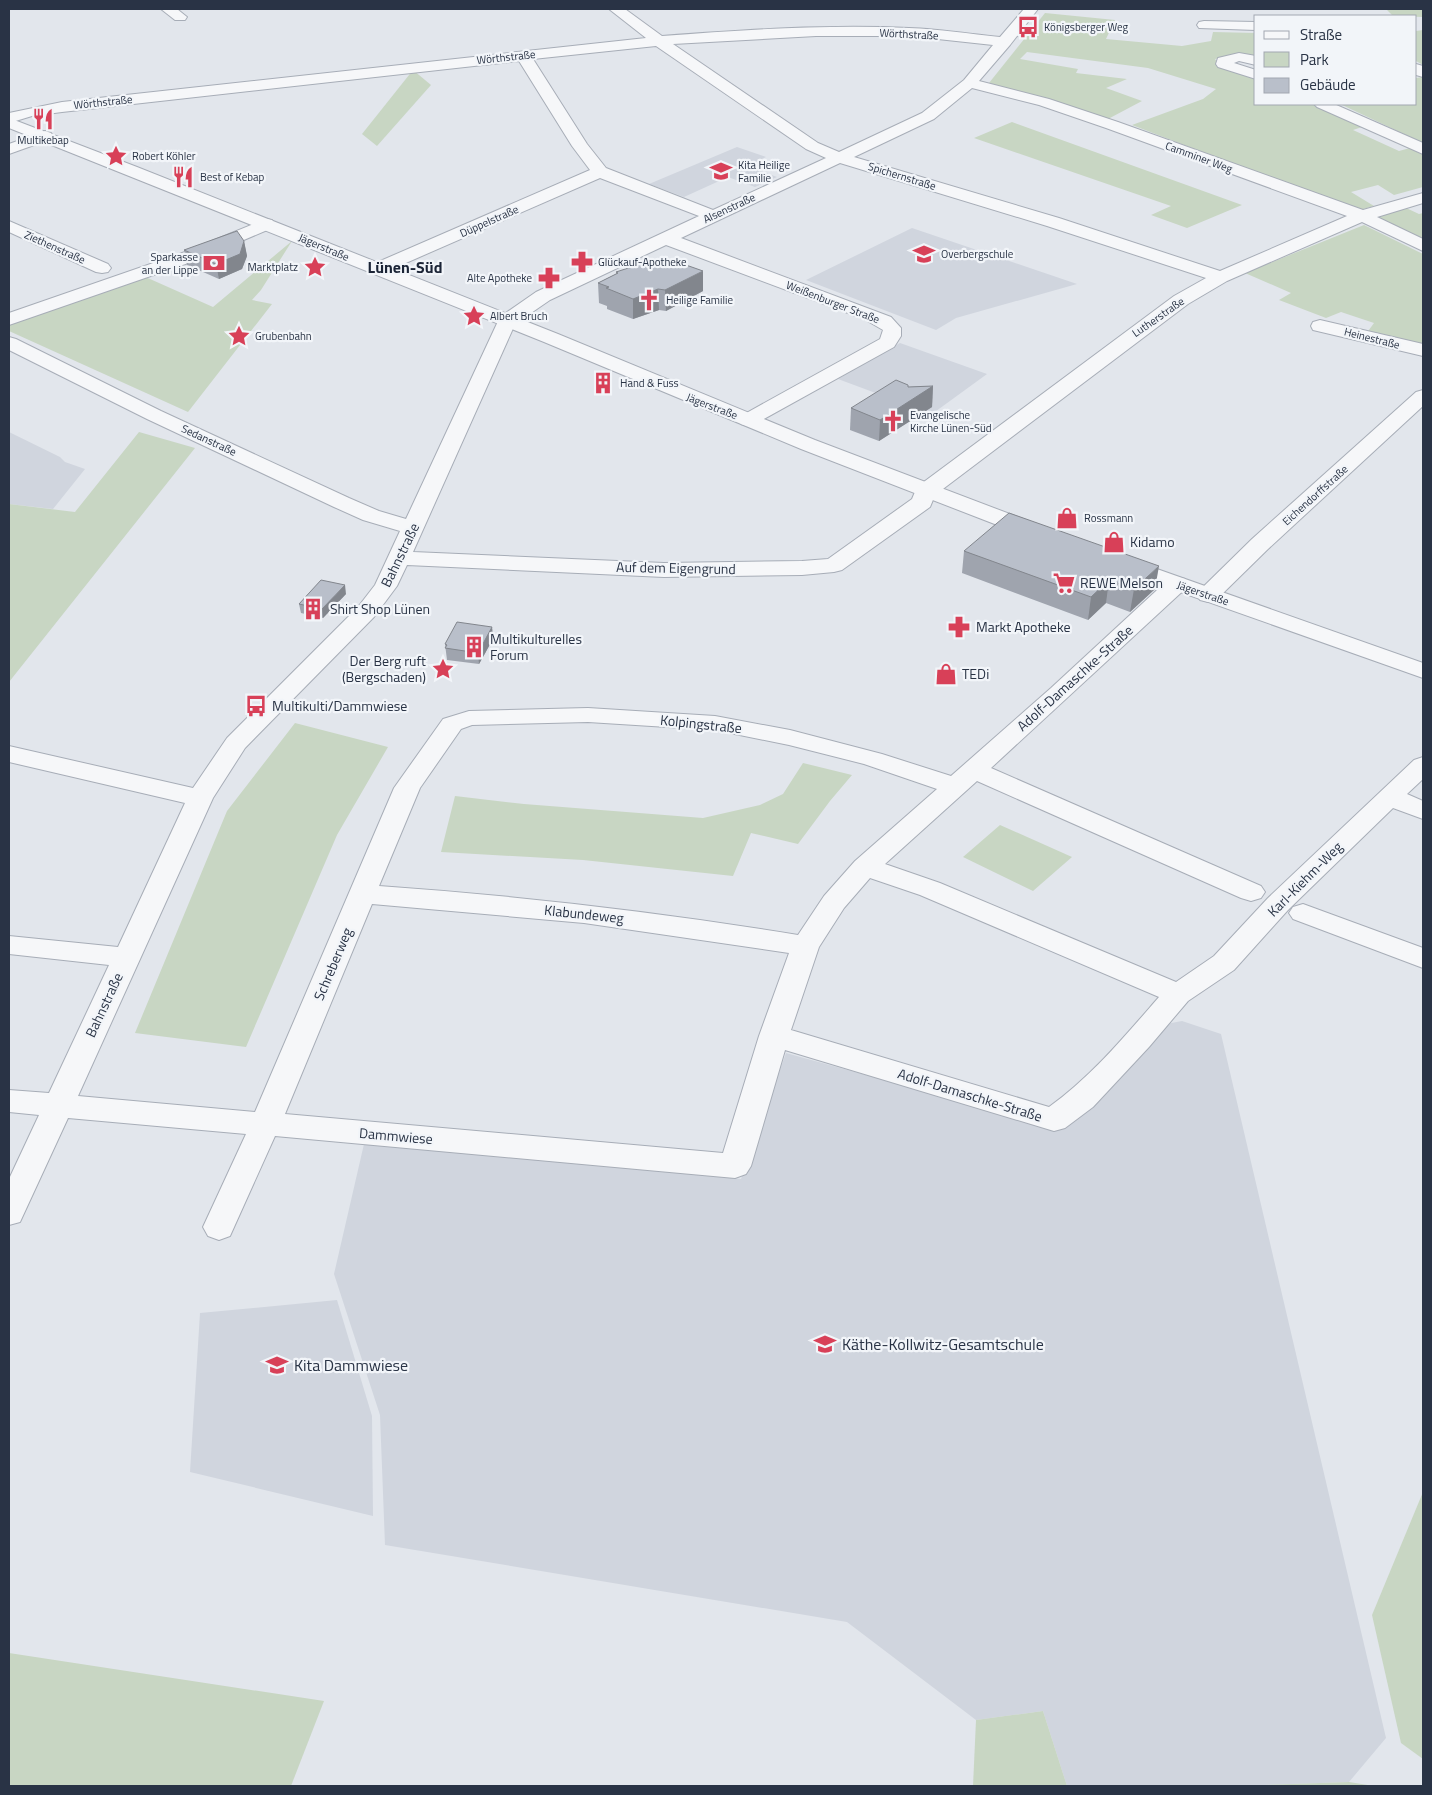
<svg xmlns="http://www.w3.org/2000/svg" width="1432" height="1795" viewBox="0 0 1432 1795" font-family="'Titillium Web',sans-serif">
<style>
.built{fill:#d0d5de}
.green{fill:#c8d6c3}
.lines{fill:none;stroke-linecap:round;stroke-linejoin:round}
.minor-casing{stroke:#a7adb7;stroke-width:2}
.tertiary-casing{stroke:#a7adb7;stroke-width:2}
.minor{fill:#f6f7f9;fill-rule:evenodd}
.tertiary{fill:#f6f7f9;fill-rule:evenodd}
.wall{fill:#9fa4ae}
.shaded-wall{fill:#82868d}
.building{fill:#b9bfca;stroke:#82868d}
.labels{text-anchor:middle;stroke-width:4.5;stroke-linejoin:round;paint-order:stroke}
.far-poi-label{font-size:11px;fill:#293345;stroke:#f2f5f9;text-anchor:start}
.far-street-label{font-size:11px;fill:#293345;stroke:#f2f5f9}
.poi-label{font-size:14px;fill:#293345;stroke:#f2f5f9;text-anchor:start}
.street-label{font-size:14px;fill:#293345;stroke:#f2f5f9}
.far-district-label{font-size:16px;font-weight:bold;fill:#1b2436;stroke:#f2f5f9}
.near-poi-label{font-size:16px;fill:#293345;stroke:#f2f5f9;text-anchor:start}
</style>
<rect width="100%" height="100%" fill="#e2e6ec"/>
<!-- built -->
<g class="built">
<polygon points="737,147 766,157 747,166 777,177 755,187 728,177 684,197 649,184"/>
<polygon points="912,228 1077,284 956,318 936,330 806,280"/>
<polygon points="900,343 987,374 932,414 838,379"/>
<polygon points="9,432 60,457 65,462 85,469 53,509 9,504"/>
<polygon points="1182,1021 1221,1034 1386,1738 1349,1782 1234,1786 1067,1786 1043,1711 976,1720 847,1622 385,1545 380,1415 334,1274 364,1144 741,1179 786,1053 1051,1126 1145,1028"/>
<polygon points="337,1300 372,1416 373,1516 190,1472 200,1313"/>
</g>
<!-- green -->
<g class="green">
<polygon points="1386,9 1423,9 1423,17 1393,16"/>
<polygon points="1045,13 1115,20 1106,39 1182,46 1211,41 1213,32 1256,33 1256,60 1245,55 1215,59 1221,68 1256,78 1256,104 1314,104 1362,127 1353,130 1399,151 1410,148 1423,155 1423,187 1394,195 1378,185 1351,192 1374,206 1356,211 1132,125 1203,99 1216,89 1148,68 1027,52 1020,59 1078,69 1076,73 1127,79 1106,88 1142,101 1108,119 989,83"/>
<polygon points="1423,30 1423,65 1416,61 1416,31"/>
<polygon points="413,70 431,85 377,146 362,134"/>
<polygon points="1422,77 1423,143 1340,104 1416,104 1416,78"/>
<polygon points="1012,122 1242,205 1187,228 1151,215 1171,206 974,138"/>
<polygon points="1404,207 1419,214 1423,213 1423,240 1375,217"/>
<polygon points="1364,225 1423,254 1423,346 1366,334 1374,323 1341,312 1326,318 1279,300 1291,293 1245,273"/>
<polygon points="292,241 261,290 252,300 272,304 188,412 9,331 9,322 141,275 213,307"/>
<polygon points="139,432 195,448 9,682 9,504 75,512"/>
<polygon points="295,723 388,747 337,835 246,1047 135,1033 227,811"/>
<polygon points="803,763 852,775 830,801 798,844 751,833 733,876 583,860 441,852 455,796 524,804 703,818 760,805 783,794"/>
<polygon points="1000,825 1072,857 1033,891 963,857"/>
<polygon points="1423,1492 1423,1759 1401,1743 1372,1615"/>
<polygon points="9,1653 324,1701 291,1786 9,1786"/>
<polygon points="1043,1711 1067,1786 973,1786 976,1720"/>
<polygon points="1349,1782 1374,1786 1234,1786"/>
</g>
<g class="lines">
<!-- minor casing -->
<g class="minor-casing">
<g id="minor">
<polygon points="161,9 177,9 187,17 185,20 175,20"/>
<path d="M609,9H625L662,36C744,30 827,24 909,28C939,29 970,34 1000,37L1024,9H1038L1010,45L979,81L1049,99L1118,122L1363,210L1423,193V203L1377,217L1423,239V251L1362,222L1227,281L1188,304L935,495L930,507L842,570L834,572L802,575L664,577L407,565L397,586L374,617L245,748L213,798L78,1096L255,1112L394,788L443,719L469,711L588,708L715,716L790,730L882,754L951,776L1051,688L1169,579L1177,577L1185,579L1188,584L1185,589L991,768L1261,886L1265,892L1261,898L1251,901L1241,898L977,781L885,864L940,883L1176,982L1214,956L1268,898L1414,760L1423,757V779L1407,794L1423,801V819L1393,808L1288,910L1234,970L1188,1001L1149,1047L1093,1107L1065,1128L1054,1131L785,1050L751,1166L746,1174L735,1178L275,1136L230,1236L219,1240L208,1236L203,1227L246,1134L68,1118L20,1222L9,1225V1179L39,1115L9,1112V1090L49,1093L109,965L9,954V936L118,947L185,803L9,762V746L193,788L227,738L358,607L375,585L400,531L363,520L334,507L147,419L9,350V337L16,339L161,411L349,498L379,511L406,519L500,317L536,292L699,216L600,178L383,273L377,274L371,273L368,269L371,265L590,170L572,146L519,61L62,112L32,116L9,123V113L62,102L646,38ZM816,36H910L993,45L964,80L922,113L839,152L818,143L673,44ZM656,46L806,149L826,158L713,210L606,168L587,144L533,59ZM972,88L1039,105L1106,128L1347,216L1220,271L1059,218L854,157L934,119ZM840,163L1047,226L1206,278L1174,296L917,487L912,499L828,559L802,561L664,563L413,552L515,324L550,300L666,245L864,319L883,330L880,339L741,416L738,420L741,424L748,426L755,424L894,347L901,336V328L891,317L681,238ZM588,722L715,730L789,745L864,764L937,789L855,861L824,896L798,935C659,912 520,896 379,886L420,788L461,729L472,725ZM870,878L920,895L1159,997C1125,1036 1091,1077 1049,1107L791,1030L819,947L844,908ZM372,904L584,923L789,953L759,1036L723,1153L285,1114Z"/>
<polygon points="1204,21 1256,22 1256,30 1199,28 1197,25 1199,22"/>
<polygon points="1239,53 1256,56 1256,65 1239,61 1234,63 1256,70 1256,79 1218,67 1216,64 1218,58"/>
<polygon points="1416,64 1423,66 1423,77 1416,75"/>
<polygon points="1314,104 1334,104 1423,143 1423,154 1317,107"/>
<polygon points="45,131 51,133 53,136 51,139 9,154 9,144"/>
<polygon points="266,219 272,220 275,224 272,228 197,260 9,325 9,313 185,252"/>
<polygon points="9,221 108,264 111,268 108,272 102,273 96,272 9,232"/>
<polygon points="1320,320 1423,344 1423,356 1313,330 1311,326 1313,322"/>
<polygon points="1423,390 1423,406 1268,549 1216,600 1208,602 1200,600 1197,595 1200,590 1252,539 1416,392"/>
<polygon points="1303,904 1423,948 1423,968 1293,919 1289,913 1293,907"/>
</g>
</g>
<!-- tertiary casing -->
<g class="tertiary-casing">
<g id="tertiary">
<polygon points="9,118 137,167 558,334 815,440 1044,527 1047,532 1044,537 1036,539 1028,537 801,449 544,342 9,128"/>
<polygon points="1123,557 1423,663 1423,678 1115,569 1112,564 1115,559"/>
</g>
</g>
<!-- minor -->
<use href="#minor" class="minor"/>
<!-- tertiary -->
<use href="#tertiary" class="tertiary"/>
</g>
<!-- wall -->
<g class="wall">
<polygon points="244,241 247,256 242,269 219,279 187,265 184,250"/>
<polygon points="655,263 703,291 666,311 659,310 633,319 607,309 607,306 599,303 598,283 616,274 616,272"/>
<polygon points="933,386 932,407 879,441 850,430 851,408 908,387"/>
<polygon points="964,551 1155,589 1130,612 1106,603 1088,620 962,573"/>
<polygon points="346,594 323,618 301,613 299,604"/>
<polygon points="492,627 493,639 479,664 447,660 445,644"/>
</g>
<!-- shaded-wall -->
<g class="shaded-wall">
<polygon points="244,241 247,256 242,269 219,279 216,264"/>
<polygon points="703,271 703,291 666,311 665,290"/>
<polygon points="658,289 659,310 633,319 633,299"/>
<polygon points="933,386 932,407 879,441 880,420"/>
<polygon points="1159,566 1155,589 1130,612 1134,589"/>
<polygon points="1109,580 1106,603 1088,620 1091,597"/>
<polygon points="345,585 346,594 323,618 322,609"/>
<polygon points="492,627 493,639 479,664 478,653"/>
</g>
<!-- building -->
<g class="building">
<polygon points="237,231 244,241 240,254 216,264 184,250"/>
<polygon points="669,259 703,271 665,290 658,289 633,299 606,288 609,287 598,283 618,273 616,272 650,261 655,263"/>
<polygon points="896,380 908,385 908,387 933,386 880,420 851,408"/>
<polygon points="1009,513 1159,566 1134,589 1109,580 1091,597 964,551"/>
<polygon points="321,580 345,585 322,609 299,604"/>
<polygon points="457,622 492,627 478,653 445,648 447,645 445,644"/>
</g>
<!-- icons -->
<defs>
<g id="bus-bare" transform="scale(1.725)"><path d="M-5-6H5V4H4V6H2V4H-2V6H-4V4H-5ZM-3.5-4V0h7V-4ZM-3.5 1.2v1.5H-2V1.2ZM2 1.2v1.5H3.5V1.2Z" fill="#d84058" stroke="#f2f5f9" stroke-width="2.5" paint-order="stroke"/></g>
<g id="restaurant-bare" transform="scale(1.725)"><path d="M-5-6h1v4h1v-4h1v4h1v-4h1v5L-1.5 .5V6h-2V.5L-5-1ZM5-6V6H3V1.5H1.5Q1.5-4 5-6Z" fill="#d84058" stroke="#f2f5f9" stroke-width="2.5" paint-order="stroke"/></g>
<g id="sight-bare" transform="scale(1.725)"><path d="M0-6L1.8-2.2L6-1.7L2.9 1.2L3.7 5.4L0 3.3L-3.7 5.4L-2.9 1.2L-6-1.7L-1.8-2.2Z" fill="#d84058" stroke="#f2f5f9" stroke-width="2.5" paint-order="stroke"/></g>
<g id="school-bare" transform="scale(1.725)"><path d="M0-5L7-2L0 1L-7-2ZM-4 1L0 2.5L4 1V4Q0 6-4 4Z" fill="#d84058" stroke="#f2f5f9" stroke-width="2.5" paint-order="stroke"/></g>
<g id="pharmacy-bare" transform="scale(1.725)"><path d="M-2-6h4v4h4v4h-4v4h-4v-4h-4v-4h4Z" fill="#d84058" stroke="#f2f5f9" stroke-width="2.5" paint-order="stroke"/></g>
<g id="bank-bare" transform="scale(1.725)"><path d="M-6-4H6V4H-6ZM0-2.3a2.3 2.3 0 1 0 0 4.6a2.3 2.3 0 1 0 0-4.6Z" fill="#d84058" stroke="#f2f5f9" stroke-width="2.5" paint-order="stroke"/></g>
<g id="church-bare" transform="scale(1.725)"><path d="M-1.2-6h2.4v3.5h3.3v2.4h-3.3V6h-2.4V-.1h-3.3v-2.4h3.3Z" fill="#d84058" stroke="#f2f5f9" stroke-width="2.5" paint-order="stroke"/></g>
<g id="building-bare" transform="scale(1.725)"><path d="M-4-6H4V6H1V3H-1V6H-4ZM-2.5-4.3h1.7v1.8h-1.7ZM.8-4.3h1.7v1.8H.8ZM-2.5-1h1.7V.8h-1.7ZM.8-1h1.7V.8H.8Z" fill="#d84058" stroke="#f2f5f9" stroke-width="2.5" paint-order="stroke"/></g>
<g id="shop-bare" transform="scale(1.725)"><path d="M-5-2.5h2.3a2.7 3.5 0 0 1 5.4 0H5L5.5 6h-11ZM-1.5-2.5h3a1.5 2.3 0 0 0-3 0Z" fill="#d84058" stroke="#f2f5f9" stroke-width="2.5" paint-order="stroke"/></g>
<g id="supermarket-bare" transform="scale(1.725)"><path d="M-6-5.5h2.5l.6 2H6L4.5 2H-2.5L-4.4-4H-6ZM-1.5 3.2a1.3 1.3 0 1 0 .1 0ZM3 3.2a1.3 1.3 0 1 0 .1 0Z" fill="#d84058" stroke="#f2f5f9" stroke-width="2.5" paint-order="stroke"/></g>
</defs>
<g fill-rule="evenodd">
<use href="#bus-bare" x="1028" y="27"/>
<use href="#restaurant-bare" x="43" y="119"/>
<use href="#sight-bare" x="116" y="156"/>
<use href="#school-bare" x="721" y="171"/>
<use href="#restaurant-bare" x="183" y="177"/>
<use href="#school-bare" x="924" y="254"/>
<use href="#pharmacy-bare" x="582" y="262"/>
<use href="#bank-bare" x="214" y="263"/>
<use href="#sight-bare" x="315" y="267"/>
<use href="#pharmacy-bare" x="549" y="278"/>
<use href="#church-bare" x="649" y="300"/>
<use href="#sight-bare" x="474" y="316"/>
<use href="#sight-bare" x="239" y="336"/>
<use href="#building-bare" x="603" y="383"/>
<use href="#church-bare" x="893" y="421"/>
<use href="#shop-bare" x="1067" y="518"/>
<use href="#shop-bare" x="1114" y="542"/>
<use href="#supermarket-bare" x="1064" y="583"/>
<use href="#building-bare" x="313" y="609"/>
<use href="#pharmacy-bare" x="959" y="627"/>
<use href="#building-bare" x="474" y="647"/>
<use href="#sight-bare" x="443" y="669"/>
<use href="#shop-bare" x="946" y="674"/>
<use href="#bus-bare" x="256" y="706"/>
<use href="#school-bare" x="825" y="1344"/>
<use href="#school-bare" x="277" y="1365"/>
</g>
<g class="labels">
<!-- far-poi labels -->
<g class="far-poi-label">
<text x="1044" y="31">Königsberger Weg</text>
<text x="43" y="144" text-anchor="middle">Multikebap</text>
<text x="132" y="160">Robert Köhler</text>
<text x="738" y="169">Kita Heilige<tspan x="738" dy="13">Familie</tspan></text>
<text x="200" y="181">Best of Kebap</text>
<text x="941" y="258">Overbergschule</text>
<text x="198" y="261" text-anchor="end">Sparkasse<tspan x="198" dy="13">an der Lippe</tspan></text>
<text x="598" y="266">Glückauf-Apotheke</text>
<text x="298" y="271" text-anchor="end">Marktplatz</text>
<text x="532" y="282" text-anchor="end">Alte Apotheke</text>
<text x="666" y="304">Heilige Familie</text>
<text x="490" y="320">Albert Bruch</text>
<text x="255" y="340">Grubenbahn</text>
<text x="620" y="387">Hand &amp; Fuss</text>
<text x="910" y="419">Evangelische<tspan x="910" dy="13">Kirche Lünen-Süd</tspan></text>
<text x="1084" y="522">Rossmann</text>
</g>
<!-- far-street labels -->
<g class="far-street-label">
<text transform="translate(909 34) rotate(3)" y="4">Wörthstraße</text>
<text transform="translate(506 57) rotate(-6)" y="4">Wörthstraße</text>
<text transform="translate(103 102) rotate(-6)" y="4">Wörthstraße</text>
<text transform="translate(1199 157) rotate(20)" y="4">Camminer Weg</text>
<text transform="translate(902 176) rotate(17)" y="4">Spichernstraße</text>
<text transform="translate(729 208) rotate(-25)" y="4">Alsenstraße</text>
<text transform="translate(489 221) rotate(-24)" y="4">Düppelstraße</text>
<text transform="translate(55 247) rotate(24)" y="4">Ziethenstraße</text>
<text transform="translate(324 247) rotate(23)" y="4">Jägerstraße</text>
<text transform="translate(833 302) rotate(21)" y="4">Weißenburger Straße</text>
<text transform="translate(1158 317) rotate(-35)" y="4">Lutherstraße</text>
<text transform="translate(1372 338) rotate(14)" y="4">Heinestraße</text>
<text transform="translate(712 406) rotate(21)" y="4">Jägerstraße</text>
<text transform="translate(209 440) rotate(25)" y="4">Sedanstraße</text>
<text transform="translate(1315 495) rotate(-42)" y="4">Eichendorffstraße</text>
<text transform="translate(1203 593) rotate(19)" y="4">Jägerstraße</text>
</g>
<!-- poi labels -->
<g class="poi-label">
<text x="1130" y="547">Kidamo</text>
<text x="1080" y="588">REWE Melson</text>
<text x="330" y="614">Shirt Shop Lünen</text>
<text x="976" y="632">Markt Apotheke</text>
<text x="490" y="644">Multikulturelles<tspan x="490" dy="16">Forum</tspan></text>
<text x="426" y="666" text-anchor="end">Der Berg ruft<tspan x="426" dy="16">(Bergschaden)</tspan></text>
<text x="962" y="679">TEDi</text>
<text x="272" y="711">Multikulti/Dammwiese</text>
</g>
<!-- street labels -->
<g class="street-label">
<text transform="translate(400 555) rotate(-64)" y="5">Bahnstraße</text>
<text transform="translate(676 568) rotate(1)" y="5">Auf dem Eigengrund</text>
<text transform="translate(1075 678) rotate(-42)" y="5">Adolf-Damaschke-Straße</text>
<text transform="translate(701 724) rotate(6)" y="5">Kolpingstraße</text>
<text transform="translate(1305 879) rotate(-45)" y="5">Karl-Kiehm-Weg</text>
<text transform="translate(584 914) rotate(6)" y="5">Klabundeweg</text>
<text transform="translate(333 964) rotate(-67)" y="5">Schreberweg</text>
<text transform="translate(104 1005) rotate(-65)" y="5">Bahnstraße</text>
<text transform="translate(970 1095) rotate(17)" y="5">Adolf-Damaschke-Straße</text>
<text transform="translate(396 1136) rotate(5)" y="5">Dammwiese</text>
</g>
<!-- far-district labels -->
<g class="far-district-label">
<text x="405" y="273">Lünen-Süd</text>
</g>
<!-- near-poi labels -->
<g class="near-poi-label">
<text x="842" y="1350">Käthe-Kollwitz-Gesamtschule</text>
<text x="294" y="1371">Kita Dammwiese</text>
</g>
</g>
<!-- border -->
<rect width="1432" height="1795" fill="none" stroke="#293345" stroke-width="20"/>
<!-- legend -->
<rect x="1254" y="15" width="162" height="90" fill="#f2f5f9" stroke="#a2a7b1"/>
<rect x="1264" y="31" width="25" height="8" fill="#f6f7f9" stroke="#a2a7b1"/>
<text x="1300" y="40" font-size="15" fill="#293345">Straße</text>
<rect x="1264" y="52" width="25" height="15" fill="#c8d6c3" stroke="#a2a7b1"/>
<text x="1300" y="65" font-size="15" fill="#293345">Park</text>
<rect x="1264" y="78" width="25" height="15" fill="#b9bfca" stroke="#a2a7b1"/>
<text x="1300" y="90" font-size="15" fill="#293345">Gebäude</text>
</svg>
